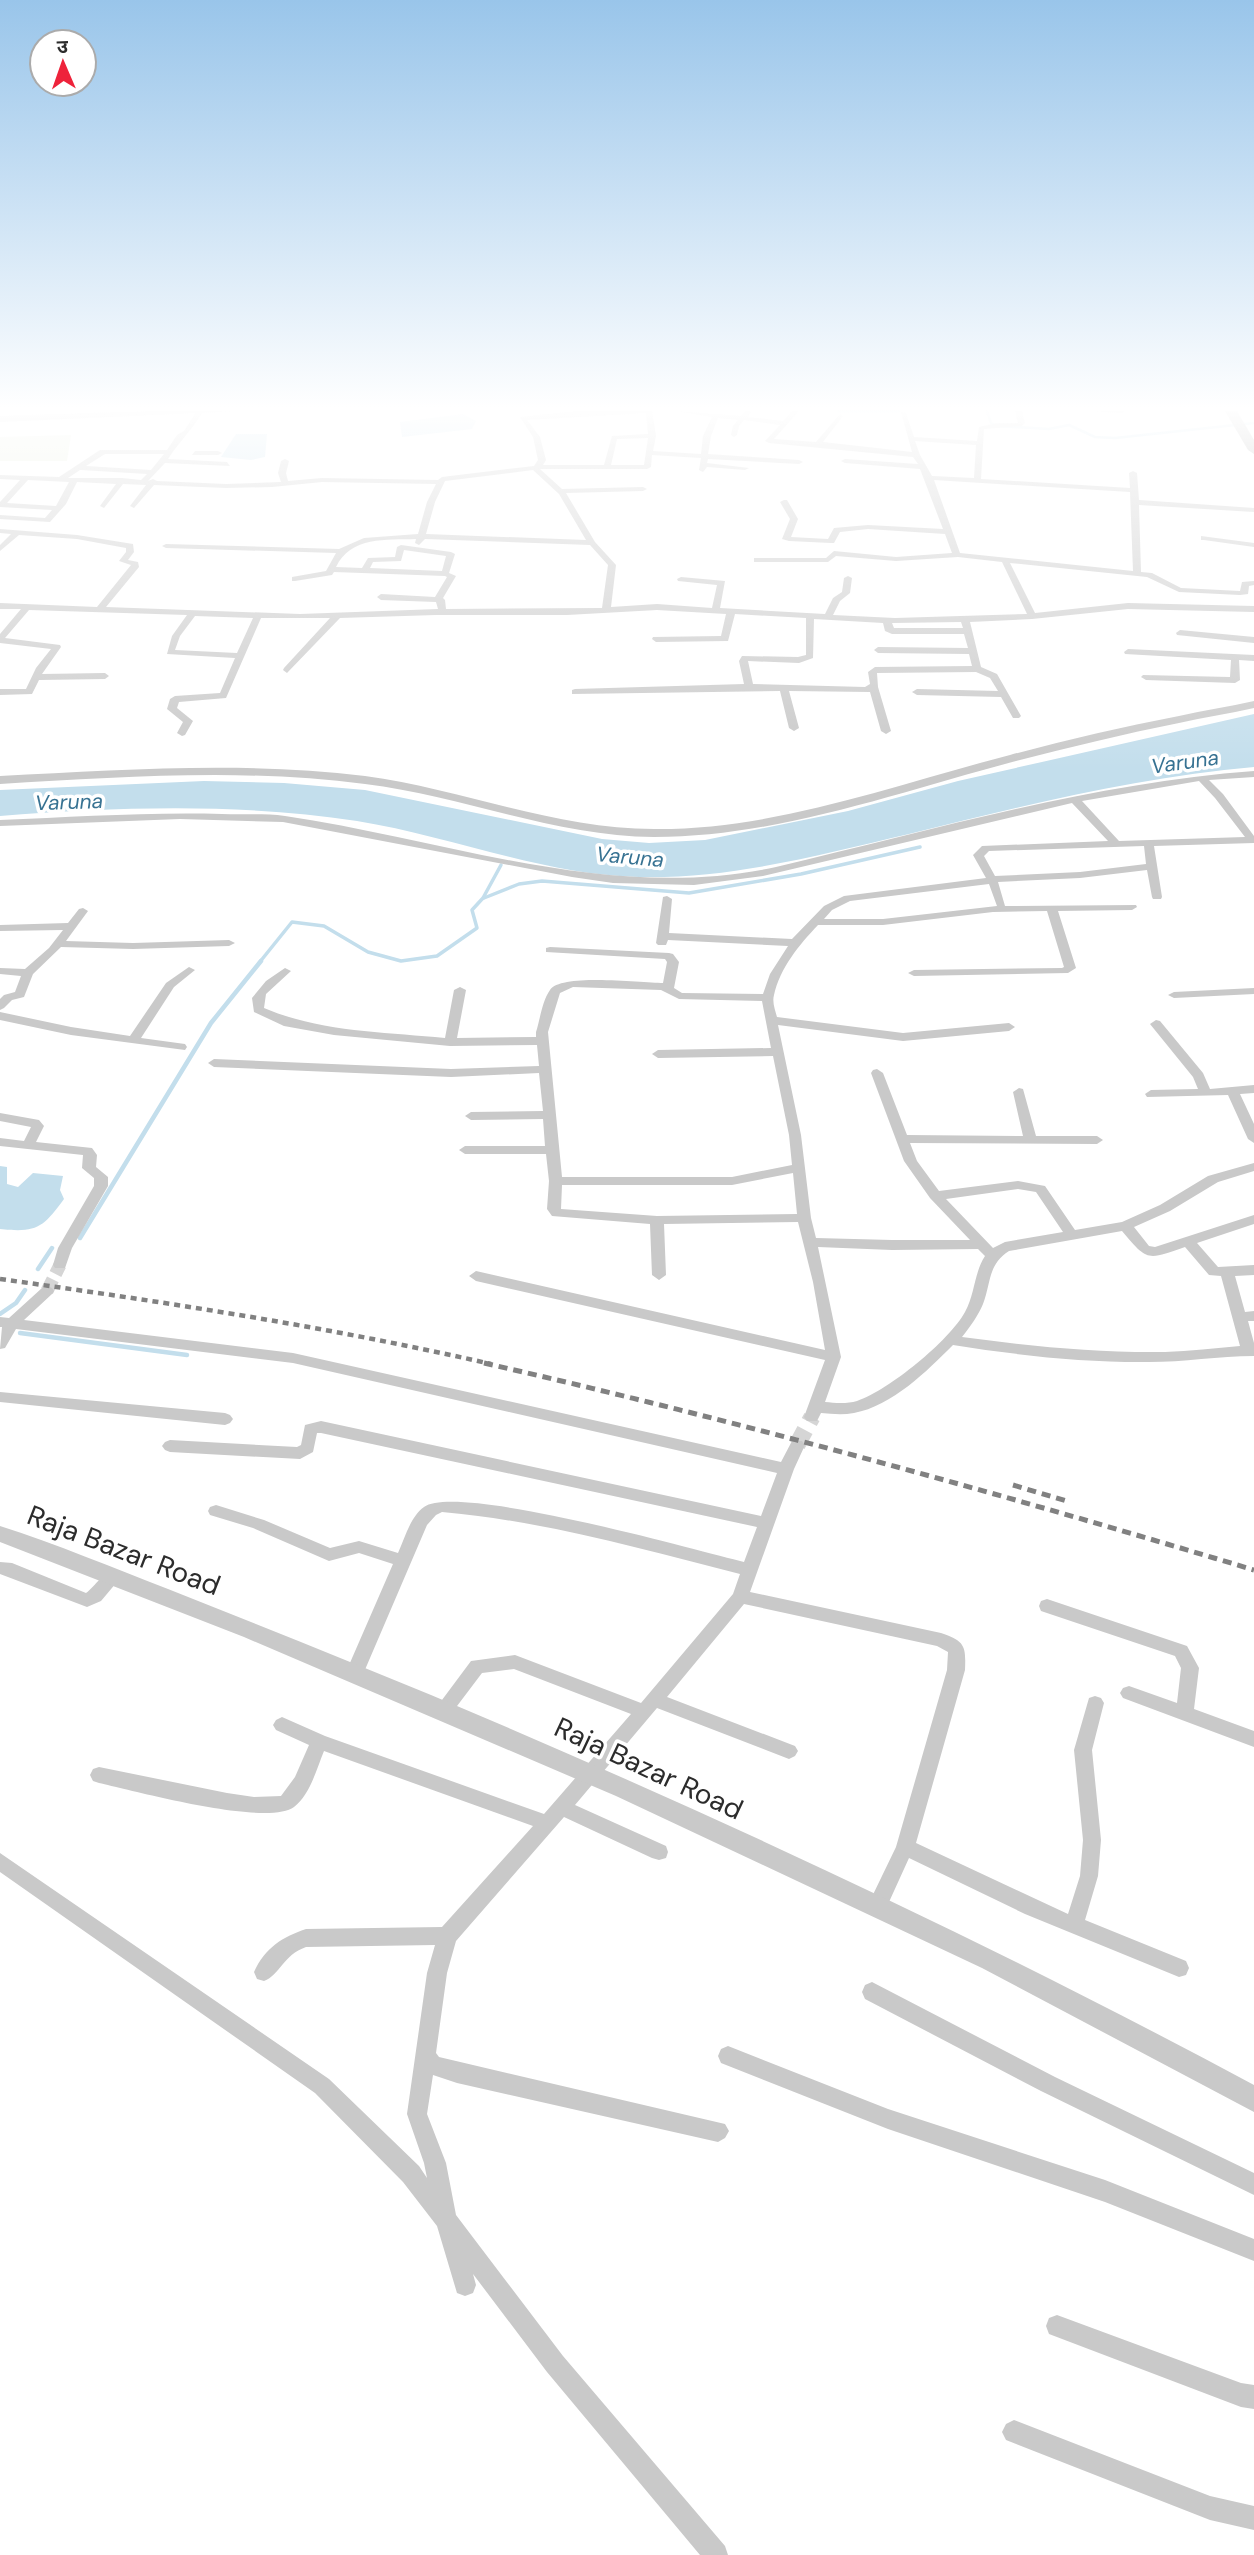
<svg xmlns="http://www.w3.org/2000/svg" width="1254" height="2555" viewBox="0 0 1254 2555" font-family="'DM Sans','Noto Sans Devanagari',sans-serif">
<style>
.green{fill:#e3ebd8}
.water{fill:#c3deec}
.lines{fill:none;stroke-linecap:round;stroke-linejoin:round}
.stream-far2{stroke:#c3deec;stroke-width:2.5}
.stream-far1{stroke:#c3deec;stroke-width:3.5}
.stream{stroke:#c3deec;stroke-width:4.5}
.minor-tunnel-far1{stroke:#d5d5d5;stroke-width:13;stroke-dasharray:13 6;stroke-linecap:butt}
.minor-tunnel{stroke:#d5d5d5;stroke-width:17;stroke-dasharray:17 9;stroke-linecap:butt}
.minor{fill:#c9c9c9;fill-rule:evenodd}
.tertiary{fill:#c9c9c9;fill-rule:evenodd}
.trunk{fill:#9c9c9c;fill-rule:evenodd}
.rail-far1{stroke:#818181;stroke-width:4.5;stroke-dasharray:6 5;stroke-linecap:butt}
.rail{stroke:#818181;stroke-width:5;stroke-dasharray:9 6;stroke-linecap:butt}
.labels{text-anchor:middle;stroke-width:7;stroke-linejoin:round;paint-order:stroke}
.far-water-label{font-size:21px;font-style:italic;fill:#377292;stroke:#fff}
.near-street-label{font-size:28px;fill:#2c2c2c;stroke:#fff}
</style>
<rect width="100%" height="100%" fill="#fff"/>
<!-- green -->
<polygon class="green" points="71,435 67,461 0,461 0,437"/>
<!-- water -->
<g class="water">
<polygon points="463,414 476,421 472,429 402,437 400,422"/>
<polygon points="236,434 267,434 265,457 251,460 221,457"/>
<path d="M1254,714V767C1138,777 1022,806 909,834C820,855 731,879 639,877C543,875 451,836 357,821C240,803 118,807 0,816V790L204,781L284,783L365,790L602,839L649,843L705,840L848,811L958,781Z"/>
<path d="M0,1166L7,1167V1184L18,1187L33,1173L63,1176L60,1190L64,1199C43,1228 36,1233 0,1229Z"/>
</g>
<g class="lines">
<!-- stream-far2 -->
<g class="stream-far2">
<polyline points="838,411 899,411"/>
<polyline points="987,411 991,423 997,426 1049,429 1069,425 1095,437 1115,438 1254,423"/>
</g>
<!-- stream-far1 -->
<g class="stream-far1">
<polyline points="484,898 519,884 542,881 689,893 801,874 920,847"/>
<polyline points="259,963 292,922 324,926 368,952 401,961 437,956 477,928 472,910 483,898 501,865"/>
</g>
<!-- stream -->
<g class="stream">
<polyline points="80,1238 211,1023 261,961"/>
<polyline points="38,1269 52,1248"/>
<polyline points="0,1314 16,1303 25,1290"/>
<polyline points="20,1333 187,1355"/>
</g>
<!-- minor-tunnel-far1 -->
<polyline class="minor-tunnel-far1" points="47,1291 60,1265"/>
<!-- minor-tunnel -->
<polyline class="minor-tunnel" points="797,1445 812,1417"/>
<!-- minor -->
<g class="minor">
<path d="M197,411L202,413C192,430 179,442 168,459L227,462L230,466L165,463L148,481L153,479L157,481L226,484L281,482L278,473L281,461L285,459L289,461L286,473L288,481L322,478L438,480L442,477L534,466L538,460L533,437L520,417L576,411H652L656,436L653,451L701,454L703,436L712,417L676,411L741,416L745,411H751L748,417L783,421L792,411H799L774,439L816,442L840,414L843,416L823,442L912,452L901,412L906,413L914,437L977,441L979,427L997,423H1018L1015,411H1022L1025,423L1022,426L984,429L981,479L1130,488L1129,473L1133,471L1137,473L1139,500L1254,508V512L1139,505L1141,572L1152,573L1181,588L1240,591L1242,582L1254,581V585L1249,586L1248,594L1240,595L1179,592L1147,577L1010,563L1035,613L1128,603L1254,606V612L1128,609L1032,619L970,622L981,667L997,674L1021,716L1019,718H1013L1001,697L917,695L912,692L917,689L998,691L990,678L976,672L877,673L878,687L891,731L886,734L881,731L870,692L789,691L799,728L794,731L789,728L780,691L572,694V690L575,689L744,684L739,661L742,656L798,657L806,655V618L735,614L728,641L656,642L652,639L653,637L721,636L726,614L657,610L567,615H436L340,618L287,673L283,670L284,668L330,618H261L226,698L179,702L177,708L193,721L185,735L182,736L177,733L183,722L167,709L170,699L175,696L220,693L235,658L167,654L172,636L187,615L29,610L5,638L60,645L61,647L42,674L105,673L109,676L105,679L39,680L32,694L0,695V689H26L36,668L51,649L0,643V634L21,609H0V603L97,607L131,565L119,561L126,552V548L77,539L19,535L0,551V545L11,534L0,533V529L77,535L133,544L134,552L128,560L138,562L139,567L106,607L300,614L438,609L436,602L381,600L377,597L381,594L435,597L447,577L445,576L334,572L332,575L295,581H292V577L326,571L336,553L166,548L162,546L166,544L339,549L364,538L418,534L427,502L436,484L322,482L272,487L226,488L154,485L134,508L130,506L146,485L123,484L104,508L100,506L116,484L77,482L66,504L50,522L0,519V515L45,518L52,510L0,507V502L20,480L0,479V475L59,477L100,450H167L177,435L184,431ZM646,413L648,434L612,436L604,465H543L546,460L540,437L527,420ZM718,418L738,420L733,426L731,435L734,437L737,435L739,426L744,420L780,425L765,441L769,443L913,457L918,464L845,459L841,461L845,463L920,469L943,529L868,525L834,528L828,539L791,537L798,519L787,500H784L780,502L790,519L782,539L789,541L831,543H834L840,532L868,529L945,534L952,553L896,557L834,551L826,558H754V562H828L836,556L896,561L958,557L1002,562L1027,614L895,618L833,615L840,601L850,593L852,578L848,576L844,578L842,592L833,598L825,614L720,608L725,581L681,577L677,579L678,581L717,585L712,608L657,604L611,607L616,565L595,542L566,493L643,491L647,489L643,487L562,489L540,469H647L651,467L652,455L701,458L699,470L703,472L707,467L745,470L749,468L707,463L708,459L799,464L803,462L799,460L708,454L711,436ZM648,438L644,465H611L617,439ZM915,441L976,445L974,478L932,476L920,455ZM105,454H164L151,470L86,466ZM80,470H81L147,474L141,480L122,478H68ZM533,470L559,494L586,540L426,534L435,502L445,481ZM28,480L69,482L56,506L7,503ZM934,480L1130,492L1133,571L960,553ZM416,539L415,543L419,545L425,539L590,545L608,565L602,608L446,609L445,600L443,598L456,576L449,573L455,554L451,552L401,545L397,547L395,557L368,558L362,568L336,567C351,536 386,540 416,539ZM404,550L446,556L442,571L370,568L373,562L401,561ZM195,616L253,618L237,653L175,650L180,636ZM814,619L883,623L885,631L892,634H964L968,648L878,647L874,650L878,653L969,654L972,666L875,667L868,672L870,684L865,687L753,684L748,661L799,663L813,658ZM961,622L963,628H894L892,623Z"/>
<polygon points="1087,411 1125,411 1122,413"/>
<polygon points="195,451 218,451 222,453 218,455 192,455"/>
<polygon points="1201,536 1254,543 1254,547 1204,540 1201,540"/>
<polygon points="1180,630 1254,637 1254,643 1177,635 1176,633"/>
<polygon points="1128,649 1254,655 1254,661 1239,660 1240,680 1235,683 1146,680 1141,677 1143,675 1230,677 1231,660 1125,654 1124,652"/>
<path d="M1254,771V777L1209,780L1223,794L1254,836V843L1154,846L1162,897L1161,899H1153L1152,897L1147,870L1080,878L998,882L1005,906L1136,905L1137,907L1132,910L1058,911L1076,968L1068,973L914,976L908,973L914,970L1062,968L1064,967L1047,911L993,912L883,925H818C799,945 780,968 774,995C772,1002 775,1010 777,1017L903,1033L1009,1023L1015,1027L1009,1031L903,1041L778,1025L801,1135L811,1218L816,1238L892,1240H970L930,1198L904,1161L871,1073L873,1070L877,1069L883,1073L907,1135L1023,1136L1013,1092L1019,1088L1023,1089L1036,1136H1097L1103,1140L1097,1144L910,1143L917,1161L939,1191L1018,1181L1045,1186L1075,1230L1122,1222L1160,1205L1208,1176L1254,1163V1171L1218,1182L1170,1211L1134,1227L1149,1246L1155,1247L1254,1215V1224L1197,1243L1218,1267L1254,1265V1275L1235,1276L1245,1312L1254,1311V1321H1248L1254,1343V1356C1216,1356 1179,1363 1141,1362C1078,1362 1016,1355 953,1345C927,1371 892,1406 854,1413C843,1415 832,1414 821,1413L817,1421H807L804,1417L825,1360L476,1281L469,1276L476,1271L825,1350L813,1282L798,1222L664,1224L666,1275L659,1280L652,1275L650,1224L552,1216L547,1209L549,1181L546,1154H465L459,1150L465,1146H545L543,1119L471,1120L465,1116L471,1112L543,1111L539,1073L451,1077L214,1067L208,1063L214,1059L451,1069L539,1066L537,1045L450,1046L334,1035L284,1026L254,1012L252,998L266,981L285,968L291,971L266,994L264,1008C320,1032 384,1032 445,1038L454,990L460,987L466,990L457,1038L536,1037V1032C540,1020 542,1001 550,990C561,973 642,983 663,983L667,962L665,959L546,952V948L550,947L669,953L673,954L679,962L674,988L682,993L763,994L770,974L788,946L668,940L666,945H658L656,943L663,897L667,896L672,899L669,933L792,939L824,906L844,896L986,878L973,855L982,846L1108,841L1072,803L763,876L694,885L613,883L572,877L283,822L180,819L0,826V820C74,817 148,812 222,814C243,815 265,813 285,816C448,840 611,903 776,867C934,830 1092,783 1254,771ZM1199,781L1215,798L1245,837L1119,841L1082,801ZM1144,846L1146,864L1080,872L995,876L984,856L989,851ZM989,884L997,906L883,919H824L832,910L850,901ZM573,987L661,990L679,999L762,1001L771,1048L658,1050L652,1054L658,1058L773,1056L789,1135L792,1165L732,1177H562L548,1032L560,993ZM793,1173L797,1214L657,1216L561,1209L562,1185H732ZM1018,1189L1036,1192L1063,1232L1005,1242L993,1248L946,1199ZM1122,1231C1148,1262 1147,1260 1185,1247L1209,1275L1221,1276L1240,1346C1215,1348 1190,1351 1165,1352C1097,1353 1029,1346 962,1337C970,1327 978,1316 983,1304C991,1283 988,1264 1009,1251ZM818,1247L892,1250L978,1249L985,1256C974,1273 975,1294 965,1312C949,1341 889,1390 857,1401C847,1404 835,1403 825,1402L841,1357Z"/>
<polygon points="83,908 88,911 66,941 133,943 229,940 235,943 229,946 133,949 61,947 33,974 24,997 12,1000 4,1008 0,1010 0,999 4,995 15,992 21,976 0,974 0,968 25,969 49,948 63,930 0,931 0,925 68,923 79,909"/>
<polygon points="189,967 195,970 174,987 141,1038 185,1044 187,1047 185,1050 71,1035 0,1020 0,1012 71,1027 130,1036 166,983"/>
<polygon points="1254,988 1254,994 1174,998 1168,995 1174,992"/>
<polygon points="1156,1020 1160,1021 1203,1073 1210,1089 1254,1085 1254,1093 1240,1094 1254,1124 1254,1143 1248,1139 1228,1095 1147,1097 1145,1094 1151,1090 1198,1089 1193,1077 1150,1024"/>
<polygon points="0,1113 39,1120 44,1126 36,1142 92,1148 97,1155 96,1167 108,1177 108,1186 72,1248 65,1268 55,1268 53,1265 58,1248 94,1186 94,1178 82,1168 83,1155 0,1146 0,1138 24,1141 31,1127 0,1121"/>
<path d="M47,1286L52,1288L54,1291L52,1294L24,1320L293,1353L781,1462L792,1441H802L805,1445L794,1469L750,1592L941,1633C965,1641 966,1646 965,1670L916,1843L1068,1914L1080,1876L1083,1840L1074,1750L1089,1698L1095,1696L1101,1698L1104,1703L1092,1750L1101,1840L1098,1876L1085,1920L1186,1961L1189,1968L1186,1975L1179,1977L1025,1914L909,1858L884,1913L877,1916L870,1913L867,1907L896,1847L947,1670L948,1652L937,1646L744,1604L667,1697L795,1746L798,1751L795,1756L789,1759L657,1708L575,1805L666,1846L668,1852L666,1858L659,1860L652,1858L564,1817L456,1941L447,1973L436,2053L439,2057L725,2124L729,2131L725,2138L718,2142L457,2083L433,2075L427,2114L446,2163L456,2215L563,2356L725,2546L728,2555H700L547,2372L473,2274L476,2285L473,2293L465,2296L457,2293L437,2226L403,2182L315,2093L0,1872V1853L329,2079L419,2166L427,2178L424,2163L407,2114L427,1973L435,1945L306,1947C283,1955 280,1975 264,1981L257,1979L254,1972C265,1948 282,1937 306,1929L442,1927L533,1826L324,1751C317,1768 310,1795 294,1807C267,1827 135,1791 99,1783L93,1781L90,1775L93,1769L99,1767L227,1793L254,1797L281,1796L295,1777L309,1745L276,1730L273,1725L276,1720L282,1717L325,1736L544,1814L631,1714L514,1669L482,1673L451,1714L445,1716L439,1714L436,1709L439,1704L471,1661L515,1655L641,1703L733,1594L740,1574C642,1549 544,1521 442,1512L436,1515L427,1525L364,1672L361,1677L355,1679L349,1677L346,1672L393,1564L359,1553L329,1561L253,1528L210,1515L208,1511L210,1507L216,1505L264,1520L330,1548L359,1541L398,1553C405,1538 410,1517 424,1507C458,1483 695,1550 744,1562L757,1527L321,1433H317L313,1452L300,1459L170,1452L165,1450L162,1446L165,1442L170,1440L297,1447L301,1445L305,1425L321,1421L761,1516L777,1473L293,1363L16,1329L5,1348L0,1349L2,1327H0V1317L9,1318L42,1288Z"/>
<polygon points="0,1392 225,1413 230,1415 233,1419 230,1423 225,1425 0,1402"/>
<path d="M0,1562L12,1563L86,1593C97,1585 105,1567 120,1571L122,1576L101,1601L87,1607L0,1574Z"/>
<polygon points="1047,1599 1187,1646 1199,1668 1194,1709 1254,1731 1254,1747 1123,1698 1120,1693 1123,1688 1129,1686 1177,1703 1181,1668 1175,1656 1041,1611 1039,1606 1041,1601"/>
<polygon points="872,1982 1055,2077 1254,2173 1254,2195 1041,2091 865,1999 862,1992 865,1985"/>
<polygon points="728,2046 888,2109 1105,2180 1254,2239 1254,2261 1105,2202 888,2129 721,2063 718,2056 721,2049"/>
<polygon points="1057,2315 1241,2383 1254,2385 1254,2409 1241,2407 1049,2334 1046,2326 1049,2318"/>
<polygon points="1014,2420 1210,2496 1254,2506 1254,2530 1210,2520 1006,2440 1002,2432 1006,2424"/>
</g>
<!-- tertiary -->
<g class="tertiary">
<polygon points="150,411 240,411 0,422 0,416"/>
<path d="M1254,701V708C1229,714 1204,717 1179,723C1124,734 1070,747 1016,761C898,792 778,837 654,837C555,836 462,796 365,784C244,768 121,777 0,784V776C121,770 244,761 365,776C462,789 555,829 654,829C776,830 893,785 1010,755C1066,740 1122,727 1179,716C1204,710 1229,707 1254,701Z"/>
<path d="M0,1526C57,1544 113,1568 168,1589C256,1624 344,1659 431,1695C711,1813 986,1941 1254,2085V2112L982,1968L616,1796L244,1637L0,1542Z"/>
</g>
<!-- trunk -->
<polygon class="trunk" points="1225,411 1237,411 1254,440 1254,454 1248,450"/>
<!-- rail-far1 -->
<path class="rail-far1" d="M0,1279C165,1302 329,1327 491,1364"/>
<!-- rail -->
<g class="rail">
<path d="M484,1363C743,1422 999,1493 1254,1570"/>
<polyline points="1013,1485 1070,1502"/>
</g>
</g>
<!-- sky -->
<linearGradient id="sky" x2="0" y2="1"><stop stop-color="#99c5ea"/><stop offset="0.53" stop-color="#fff"/><stop offset="1" stop-color="#fff" stop-opacity="0"/></linearGradient>
<rect width="1254" height="769" fill="url(#sky)"/>
<g class="labels">
<!-- far-water labels -->
<g class="far-water-label">
<text transform="translate(1185 762) rotate(-8)" y="7">Varuna</text>
<text transform="translate(69 802) rotate(-2)" y="7">Varuna</text>
<text transform="translate(630 857) rotate(5)" y="7">Varuna</text>
</g>
<!-- near-street labels -->
<g class="near-street-label">
<text transform="translate(124 1550) rotate(21)" y="10">Raja Bazar Road</text>
<text transform="translate(649 1768) rotate(25)" y="10">Raja Bazar Road</text>
</g>
</g>
<!-- north arrow -->
<g transform="translate(63 63) rotate(358)"><circle r="33" fill="#ffffff" stroke="#ababab" stroke-width="2"/>
<path d="M0-5L12 26L0 18L-12 26Z" fill="#ee233b"/>
<text y="-10" font-size="19" font-weight="bold" text-anchor="middle" fill="#2c2c2c">उ</text>
</g>
</svg>
